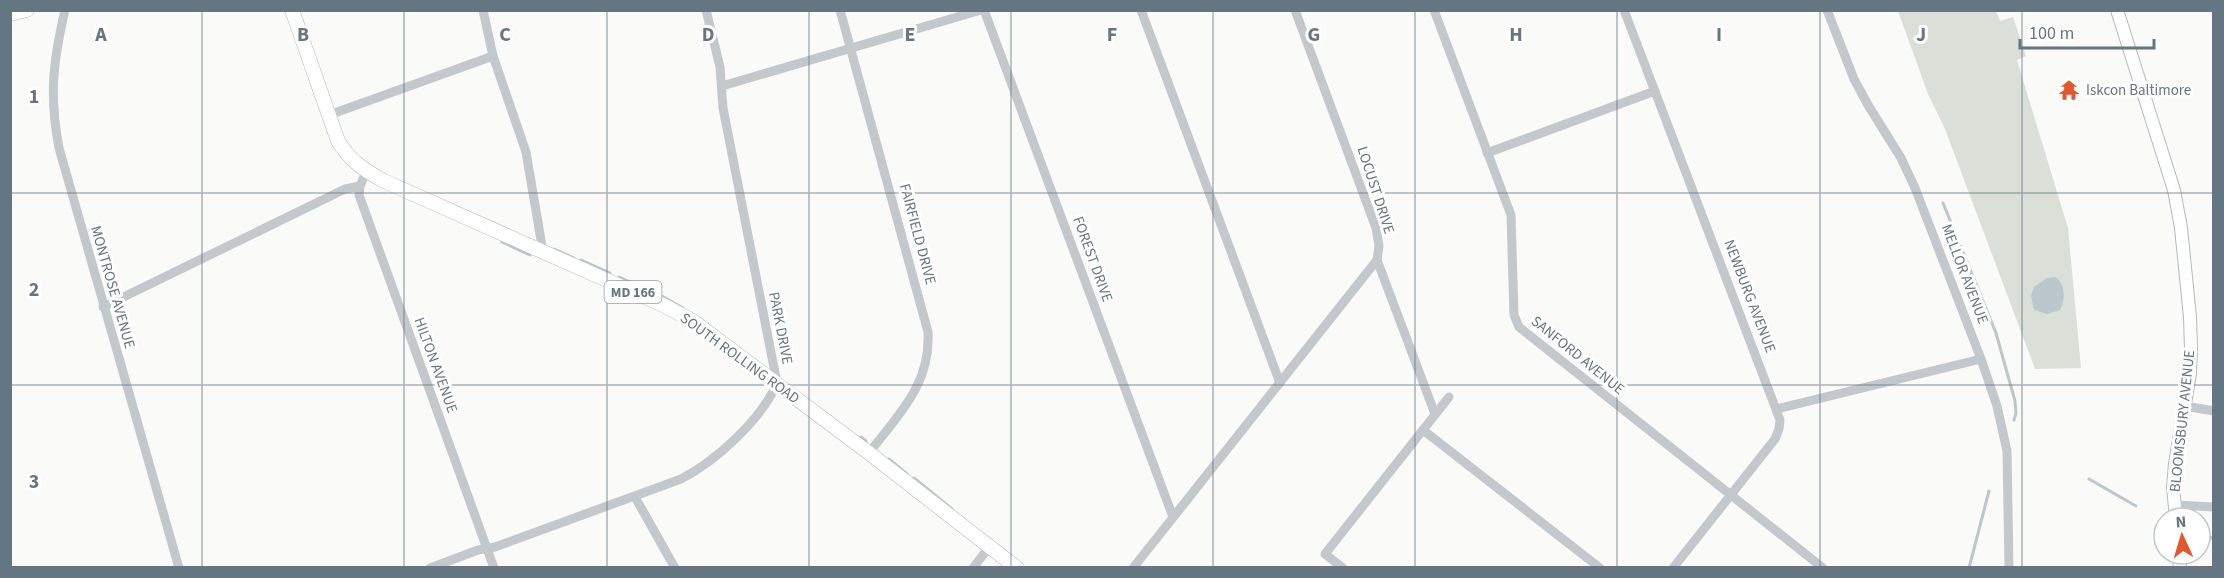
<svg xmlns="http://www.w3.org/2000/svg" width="2224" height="578" viewBox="0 0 2224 578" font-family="'Source Sans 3',sans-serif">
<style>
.green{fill:#dadfd7}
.water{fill:#bbc7cb}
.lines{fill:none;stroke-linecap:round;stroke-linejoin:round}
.stream{stroke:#bbc7cb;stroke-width:3}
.secondary-casing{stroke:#b3babf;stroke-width:14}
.primary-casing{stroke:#b5babe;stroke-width:15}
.minor{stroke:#c3c8cc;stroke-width:9}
.secondary{stroke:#fff;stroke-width:12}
.primary{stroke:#fff;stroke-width:14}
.grid{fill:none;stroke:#657683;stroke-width:1.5;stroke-opacity:0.55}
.labels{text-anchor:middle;stroke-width:6;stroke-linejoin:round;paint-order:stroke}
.shield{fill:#fff;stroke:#939fa8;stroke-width:1.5}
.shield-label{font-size:14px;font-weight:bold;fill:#657683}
.poi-label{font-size:15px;fill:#657683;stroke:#fff;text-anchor:start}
.street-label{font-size:15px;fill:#657683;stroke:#fff}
.grid-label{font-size:20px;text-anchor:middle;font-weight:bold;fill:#657683;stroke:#fff;stroke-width:6;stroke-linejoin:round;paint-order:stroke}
</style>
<rect width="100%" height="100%" fill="#fafaf8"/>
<!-- green -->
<polygon class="green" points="1898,11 1996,11 2000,21 2013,17 2026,56 2017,60 2068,228 2081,368 2035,369 1945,129 1928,94"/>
<!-- water -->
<path class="water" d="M2055,277C2065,283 2066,300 2060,310L2047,314L2034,310L2031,296L2034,287L2047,278Z"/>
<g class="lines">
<!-- stream -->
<g class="stream">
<polyline points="1943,203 1996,333 2015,401 2016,413 2014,420"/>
<polyline points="502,242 530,255"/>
<polyline points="554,249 574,258"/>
<polyline points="581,260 610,273"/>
<polyline points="619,277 644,288"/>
<polyline points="660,295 683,308"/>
<polyline points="861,437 866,441"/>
<polyline points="889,459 907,474"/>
<polyline points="914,478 952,509"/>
<polyline points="2089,479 2136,506"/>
<polyline points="2200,533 2214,539"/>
<polyline points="1969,568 1989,491"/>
</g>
<!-- secondary casing -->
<g class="secondary-casing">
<g id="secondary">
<polyline points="2117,10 2174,190 2181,228 2190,317 2191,350 2190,373 2175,464 2173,487 2176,518"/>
<polyline points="2179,554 2180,568"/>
</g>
</g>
<!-- primary casing -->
<g class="primary-casing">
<g id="primary">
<path d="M292,10L338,141C350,161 364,170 384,181L665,306L693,321L869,453L1017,568"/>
<polyline points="10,14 27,10"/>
</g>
</g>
<!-- minor -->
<g class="minor">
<path d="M65,10C53,62 49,95 59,148L179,568"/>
<polyline points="483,10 493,56 526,152 543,252"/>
<path d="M840,10L928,332C931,384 899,414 869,453"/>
<polyline points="984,10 1173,517"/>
<polyline points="1141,10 1280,383"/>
<polyline points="1295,10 1376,228 1379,246 1377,260 1435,414"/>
<polyline points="1434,10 1511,215 1514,315 1519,327 1823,568"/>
<polyline points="1624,10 1780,420 1779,429 1775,439 1673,568"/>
<polyline points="1827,10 1854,79 1868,105 1901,158 1915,188 1981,359 1997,406 2007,451 2009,568"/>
<polyline points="722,86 981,10"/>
<polyline points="329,115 493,56"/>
<polyline points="1487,153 1655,91"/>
<polyline points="366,172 360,186 359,195 494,568"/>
<polyline points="103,307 345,189 360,186"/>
<polyline points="2185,406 2214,411"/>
<polyline points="1777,409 1981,359"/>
<polyline points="1423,430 1600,568"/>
<polyline points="635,497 675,568"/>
<polyline points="2175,505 2214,507"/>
<path d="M430,568L478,550L495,547L681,479C716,461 762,419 777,383L723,108L720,67L706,10"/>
<polyline points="973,568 990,546"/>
<polyline points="1133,568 1377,260"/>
<polyline points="1343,568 1325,554 1449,397"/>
</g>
<!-- secondary -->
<use href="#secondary" class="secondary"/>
<!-- primary -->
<use href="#primary" class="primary"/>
</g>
<!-- grid -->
<path class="grid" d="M202,10V568M404,10V568M607,10V568M809,10V568M1011,10V568M1213,10V568M1415,10V568M1617,10V568M1820,10V568M2022,10V568M10,193H2214M10,385H2214"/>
<!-- icons -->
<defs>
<g id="temple-bare" transform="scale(1.62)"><path d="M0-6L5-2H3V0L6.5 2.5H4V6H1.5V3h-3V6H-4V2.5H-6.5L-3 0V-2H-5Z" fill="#e4572e" stroke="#fff" stroke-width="2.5" paint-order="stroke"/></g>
</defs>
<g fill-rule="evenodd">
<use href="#temple-bare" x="2069" y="90"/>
</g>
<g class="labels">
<!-- shield labels -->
<rect class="shield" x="604.5" y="281" width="57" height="22" rx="4.5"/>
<g class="shield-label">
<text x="633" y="297">MD 166</text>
</g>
<!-- poi labels -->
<g class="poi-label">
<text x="2086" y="95">Iskcon Baltimore</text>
</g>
<!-- street labels -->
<g class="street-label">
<text transform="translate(1376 190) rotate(72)" y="5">LOCUST DRIVE</text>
<text transform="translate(918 234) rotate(75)" y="5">FAIRFIELD DRIVE</text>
<text transform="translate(1093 259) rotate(70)" y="5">FOREST DRIVE</text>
<text transform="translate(1965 274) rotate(69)" y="5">MELLOR AVENUE</text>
<text transform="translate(113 287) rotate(74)" y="5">MONTROSE AVENUE</text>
<text transform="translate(1750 296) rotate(69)" y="5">NEWBURG AVENUE</text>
<text transform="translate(781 328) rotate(79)" y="5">PARK DRIVE</text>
<text transform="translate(1578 355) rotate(39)" y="5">SANFORD AVENUE</text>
<text transform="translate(740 358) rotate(36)" y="5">SOUTH ROLLING ROAD</text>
<text transform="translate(436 365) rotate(70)" y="5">HILTON AVENUE</text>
<text transform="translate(2182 421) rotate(-84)" y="5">BLOOMSBURY AVENUE</text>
</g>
</g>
<g class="grid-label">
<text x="101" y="41">A</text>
<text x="303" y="41">B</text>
<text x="505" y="41">C</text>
<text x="708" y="41">D</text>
<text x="910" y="41">E</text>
<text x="1112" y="41">F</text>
<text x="1314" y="41">G</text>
<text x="1516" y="41">H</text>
<text x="1719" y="41">I</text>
<text x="1921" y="41">J</text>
<text x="34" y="103">1</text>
<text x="34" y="296">2</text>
<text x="34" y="488">3</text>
</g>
<!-- border -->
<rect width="2224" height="578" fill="none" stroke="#657683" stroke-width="24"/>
<!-- north arrow -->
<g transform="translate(2182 536) rotate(356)"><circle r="28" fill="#ffffff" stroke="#c1c8cd" stroke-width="1.5"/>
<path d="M0-4.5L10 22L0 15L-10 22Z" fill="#e4572e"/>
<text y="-9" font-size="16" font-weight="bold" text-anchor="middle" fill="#657683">N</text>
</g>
<!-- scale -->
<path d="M2020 39v9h134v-9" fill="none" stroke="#657683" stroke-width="3"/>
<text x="2029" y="39" font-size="18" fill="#657683" stroke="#ffffff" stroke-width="4.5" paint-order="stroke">100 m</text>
</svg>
